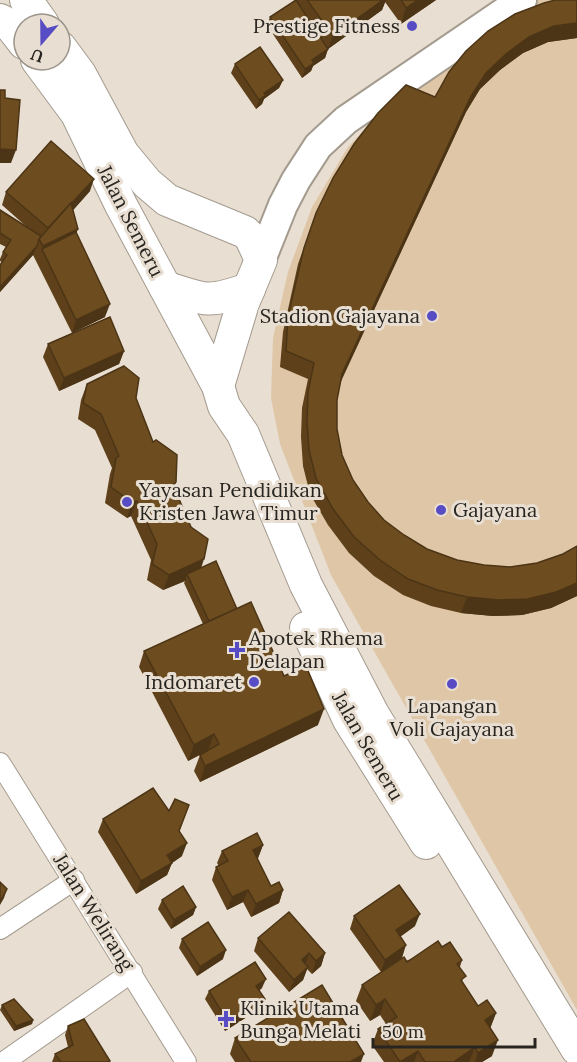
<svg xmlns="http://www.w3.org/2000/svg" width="577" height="1062" viewBox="0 0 577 1062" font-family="Lora,serif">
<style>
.green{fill:#dfc6a7}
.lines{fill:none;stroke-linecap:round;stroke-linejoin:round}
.street-casing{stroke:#a49b8f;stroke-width:22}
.secondary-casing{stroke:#a49b8f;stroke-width:32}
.primary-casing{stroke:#a49b8f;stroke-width:34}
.street{stroke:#fff;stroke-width:20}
.secondary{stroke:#fff;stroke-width:28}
.primary{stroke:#fff;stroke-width:32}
.wall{fill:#5e411b}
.shaded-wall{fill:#4c3516}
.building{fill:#6d4c1f;stroke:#4c3516;stroke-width:1.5}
.poi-dot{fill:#584cc4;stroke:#e8ded1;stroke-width:2}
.labels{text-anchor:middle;stroke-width:6;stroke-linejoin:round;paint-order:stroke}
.poi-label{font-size:20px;fill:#282520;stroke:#e8ded1;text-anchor:start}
.street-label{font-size:20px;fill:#282520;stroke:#e8ded1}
</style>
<rect width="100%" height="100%" fill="#e8ded1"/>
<!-- green -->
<polygon class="green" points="538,0 577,0 577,1010 331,575 280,444 271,398 273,338 288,272 312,207 348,147 395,96 527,5"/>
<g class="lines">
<!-- street casing -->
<g class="street-casing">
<g id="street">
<polyline points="0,763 186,1062"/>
<polyline points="0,929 74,880"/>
<polyline points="4,1062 132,972"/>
</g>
</g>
<!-- secondary casing -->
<g class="secondary-casing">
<polyline id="secondary" points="261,260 283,205 296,180 318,146 346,120 522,0"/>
</g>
<!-- primary casing -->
<g class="primary-casing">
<g id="primary">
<polyline points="26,0 43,24"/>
<polyline points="0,20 10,25 24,43"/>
<polyline points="60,47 80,74 123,154 147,183 167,200 245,232 251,238 261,260 243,303 218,386"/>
<polyline points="37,60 77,114 121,205 218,386 224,406 243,434 306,585 373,714 577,1049"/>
<path d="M165,287C206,301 208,303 249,289"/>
<polyline points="306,628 349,720 426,843"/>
</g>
</g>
<!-- street -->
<use href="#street" class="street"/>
<!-- secondary -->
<use href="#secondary" class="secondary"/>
<!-- primary -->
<use href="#primary" class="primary"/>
</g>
<!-- wall -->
<g class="wall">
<polygon points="294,0 436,0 401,24 385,2 382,10 328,49 325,58 313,66 311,71 302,78 267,25 270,17 294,1"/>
<polygon points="488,31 577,38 548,42 523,53 500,70 480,89 466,112 341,380 337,400 337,429 342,455 353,480 368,502 384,520 404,535 427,549 457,560 484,565 510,567 537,563 563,554 577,546 577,596 551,608 522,615 493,616 461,613 431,606 403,595 374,576 349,553 328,525 310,494 303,466 301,437 302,408 308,379 280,367 283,332 298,264 316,213 435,97"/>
<polygon points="235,64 283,80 279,88 264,99 262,104 256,109 231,73"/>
<polygon points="90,191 73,210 76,232 105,317 72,333 33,255 0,292 0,265 2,262 0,261 0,259 3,252 6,247 0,244 0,210 28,228 2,205 6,192"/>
<polygon points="48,344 124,351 119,364 59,391 43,357"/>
<polygon points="87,384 136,398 153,442 176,482 174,488 201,568 237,609 318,725 200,782 194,771 200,755 208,751 188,761 139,667 144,651 203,624 184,583 185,581 163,590 147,580 151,560 131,516 127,518 105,503 110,474 112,468 95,430 78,419 81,400"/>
<polygon points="189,805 179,832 182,856 172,863 167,875 136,894 98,832 103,819 169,811"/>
<polygon points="263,845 258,858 257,858 271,886 283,890 279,903 251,917 243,902 227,910 212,880 216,867 219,866 217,863 222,851"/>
<polygon points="162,900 196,907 193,915 171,929 158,909"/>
<polygon points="354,916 415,926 400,937 402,958 385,969 442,947 462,960 460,967 463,984 478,1006 496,1013 490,1028 492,1056 482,1062 384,1062 372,1045 378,1029 386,1024 380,1015 370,1021 356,1001 362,985 381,972 350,929"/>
<polygon points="258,938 325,953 321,966 312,974 307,969 303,980 289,992 254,951"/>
<polygon points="182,939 223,959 197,976 179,948"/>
<polygon points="262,988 259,991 261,1008 225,1031 205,999 209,991"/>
<polygon points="2,1005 33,1020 32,1024 14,1031 0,1010"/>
<polygon points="68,1026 110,1061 109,1062 52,1062 55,1054 68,1047 65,1035"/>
<polygon points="235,1038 361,1062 235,1062 230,1054"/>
</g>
<!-- shaded-wall -->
<g class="shaded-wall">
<polygon points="383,0 386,0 382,10 328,49 333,36"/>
<polygon points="418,0 436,0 401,24 406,8"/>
<polygon points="577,23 577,38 548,42 523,53 500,70 480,89 466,112 337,390 342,374 471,96 486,73 506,54 529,37 554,26"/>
<polygon points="328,49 325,58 313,66 311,71 302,78 305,69 312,60"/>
<polygon points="283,80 279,88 264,99 262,104 256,109 259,100 264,93"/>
<polygon points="0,149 16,150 11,163 0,163"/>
<polygon points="94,179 90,191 45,242 49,229"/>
<polygon points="78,229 72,245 42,249 43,246"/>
<polygon points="37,246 33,255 0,292 0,287"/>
<polygon points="110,304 105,317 72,333 76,320"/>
<polygon points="124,351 119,364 59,391 64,378"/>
<polygon points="137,501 131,516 127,518 132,502"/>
<polygon points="204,559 199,575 187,574 185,581 163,590 169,575"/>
<polygon points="577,583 577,596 551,608 522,615 493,616 461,613 467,597"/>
<polygon points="324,709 318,725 200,782 205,766"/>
<polygon points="214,734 208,750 188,761 194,745"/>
<polygon points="187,843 182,856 172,863 167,875 136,894 141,881 167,855"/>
<polygon points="263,845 258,858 248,863 253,850"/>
<polygon points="7,889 4,898 0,905 0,902"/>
<polygon points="248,890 243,902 227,910 232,897"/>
<polygon points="283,890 279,903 251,917 256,904"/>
<polygon points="196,907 193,915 171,929 174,920"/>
<polygon points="420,914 415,926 391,943 396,930"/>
<polygon points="406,945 402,958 381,972 385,960"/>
<polygon points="226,950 223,959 197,976 200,967"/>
<polygon points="309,953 305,966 302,960"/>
<polygon points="325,953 321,966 312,974 316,961"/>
<polygon points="308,967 303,980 289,992 294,980"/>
<polygon points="266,979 262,988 252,994 256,986"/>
<polygon points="265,999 261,1008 225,1031 228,1022"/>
<polygon points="385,999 380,1015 370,1021 376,1005"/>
<polygon points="496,1013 490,1029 485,1020"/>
<polygon points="33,1020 32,1024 14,1031 16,1026"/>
<polygon points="498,1040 492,1056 482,1062 475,1062 478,1053"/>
<polygon points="475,1047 469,1062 455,1062 455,1061"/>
<polygon points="418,1051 414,1062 401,1062"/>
<polygon points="364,1054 361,1062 350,1062"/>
</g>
<!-- building -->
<g class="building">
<polygon points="296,0 328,49 312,60 314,63 305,69 270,17"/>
<polygon points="307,0 383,0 333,36"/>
<polygon points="401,0 418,0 406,8"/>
<polygon points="555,0 577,0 577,23 554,26 529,37 506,54 486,73 471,96 342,374 337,400 337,429 342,455 353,480 368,502 384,520 404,535 427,549 457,560 484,565 510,567 537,563 563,554 577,546 577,583 556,592 528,599 499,600 467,597 437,590 408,579 380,560 354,537 333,509 316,478 309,450 307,421 308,392 314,363 286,351 288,316 304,248 316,213 333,178 354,144 378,113 406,85 435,97 449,72 466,51 488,31 515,14 544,3"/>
<polygon points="260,47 283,80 264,93 266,95 259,100 235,64"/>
<polygon points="0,90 5,90 5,98 20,100 16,150 0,149"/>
<polygon points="51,141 94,179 71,204 71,203 48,228 6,192"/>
<polygon points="71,203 78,229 43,246 39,239"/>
<polygon points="0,210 41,236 39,239 37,246 0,287 0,265 7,255 3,252 11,240 0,233"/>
<polygon points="76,232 110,304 76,320 42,249"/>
<polygon points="110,317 124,351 64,378 48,344"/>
<polygon points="124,366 139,378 136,398 153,442 156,440 177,455 176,482 173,485 191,527 208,539 204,559 169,575 152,564 157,544 137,501 132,502 111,487 116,458 119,456 101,414 83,403 87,384"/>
<polygon points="216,561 237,609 209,621 187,574"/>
<polygon points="251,602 284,676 306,666 324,709 205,766 200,755 219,744 214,734 194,745 144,651"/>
<polygon points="153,788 169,811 175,799 189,805 179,831 187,843 167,855 172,863 141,881 103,819"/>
<polygon points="257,833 263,845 253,850 271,886 279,882 283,890 256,904 248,890 232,897 216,867 228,861 222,851"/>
<polygon points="0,882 7,889 0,902"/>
<polygon points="399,885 420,914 396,930 406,945 385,960 354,916"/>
<polygon points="183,886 196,907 174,920 162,900"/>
<polygon points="289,912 325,953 316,961 309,953 302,960 308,967 294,980 258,938"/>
<polygon points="208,922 226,950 200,967 182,939"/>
<polygon points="438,941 442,947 450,942 462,960 457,964 466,976 461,980 478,1006 487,1000 496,1013 485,1020 498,1040 478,1053 475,1047 455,1061 456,1062 425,1062 418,1051 400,1062 378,1029 397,1017 385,999 376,1005 362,985 404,957 407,962"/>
<polygon points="255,962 266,979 256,986 265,999 228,1022 209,991"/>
<polygon points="322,985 364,1054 350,1062 251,1062 235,1038"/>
<polygon points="14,999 33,1020 16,1026 2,1005"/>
<polygon points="84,1019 110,1061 108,1062 61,1062 55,1054 73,1045 68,1026"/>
</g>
<!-- markers -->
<g class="poi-dot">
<circle cx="412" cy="26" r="6"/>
<circle cx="432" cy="316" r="6"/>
<circle cx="127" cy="502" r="6"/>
<circle cx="441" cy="510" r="6"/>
<path d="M234 641h6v6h6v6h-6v6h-6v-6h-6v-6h6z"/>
<circle cx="254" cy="682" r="6"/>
<circle cx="452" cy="684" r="6"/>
<path d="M223 1010h6v6h6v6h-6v6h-6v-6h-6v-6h6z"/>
</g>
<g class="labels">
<!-- poi labels -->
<g class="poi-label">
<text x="400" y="33" text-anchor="end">Prestige Fitness</text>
<text x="420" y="323" text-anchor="end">Stadion Gajayana</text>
<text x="139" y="497">Yayasan Pendidikan<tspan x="139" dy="23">Kristen Jawa Timur</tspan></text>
<text x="453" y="517">Gajayana</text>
<text x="249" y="645">Apotek Rhema<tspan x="249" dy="23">Delapan</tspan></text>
<text x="242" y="689" text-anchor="end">Indomaret</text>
<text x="452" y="713" text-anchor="middle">Lapangan<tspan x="452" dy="23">Voli Gajayana</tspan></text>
<text x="240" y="1015">Klinik Utama<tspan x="240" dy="23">Bunga Melati</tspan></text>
</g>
<!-- street labels -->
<g class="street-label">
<text transform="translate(131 221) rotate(63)" y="7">Jalan Semeru</text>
<text transform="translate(368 746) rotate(60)" y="7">Jalan Semeru</text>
<text transform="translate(94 912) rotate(58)" y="7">Jalan Welirang</text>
</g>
</g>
<!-- north arrow -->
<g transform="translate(42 42) rotate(200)"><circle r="28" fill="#e8ded1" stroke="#9b948a" stroke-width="1.5"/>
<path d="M0-4.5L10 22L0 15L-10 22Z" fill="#584cc4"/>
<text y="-9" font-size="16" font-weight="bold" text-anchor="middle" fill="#282520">U</text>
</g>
<!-- scale -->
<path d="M373 1038v9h162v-9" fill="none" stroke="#282520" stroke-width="3"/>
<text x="382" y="1038" font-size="18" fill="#282520" stroke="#e8ded1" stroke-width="4.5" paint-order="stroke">50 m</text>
</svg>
